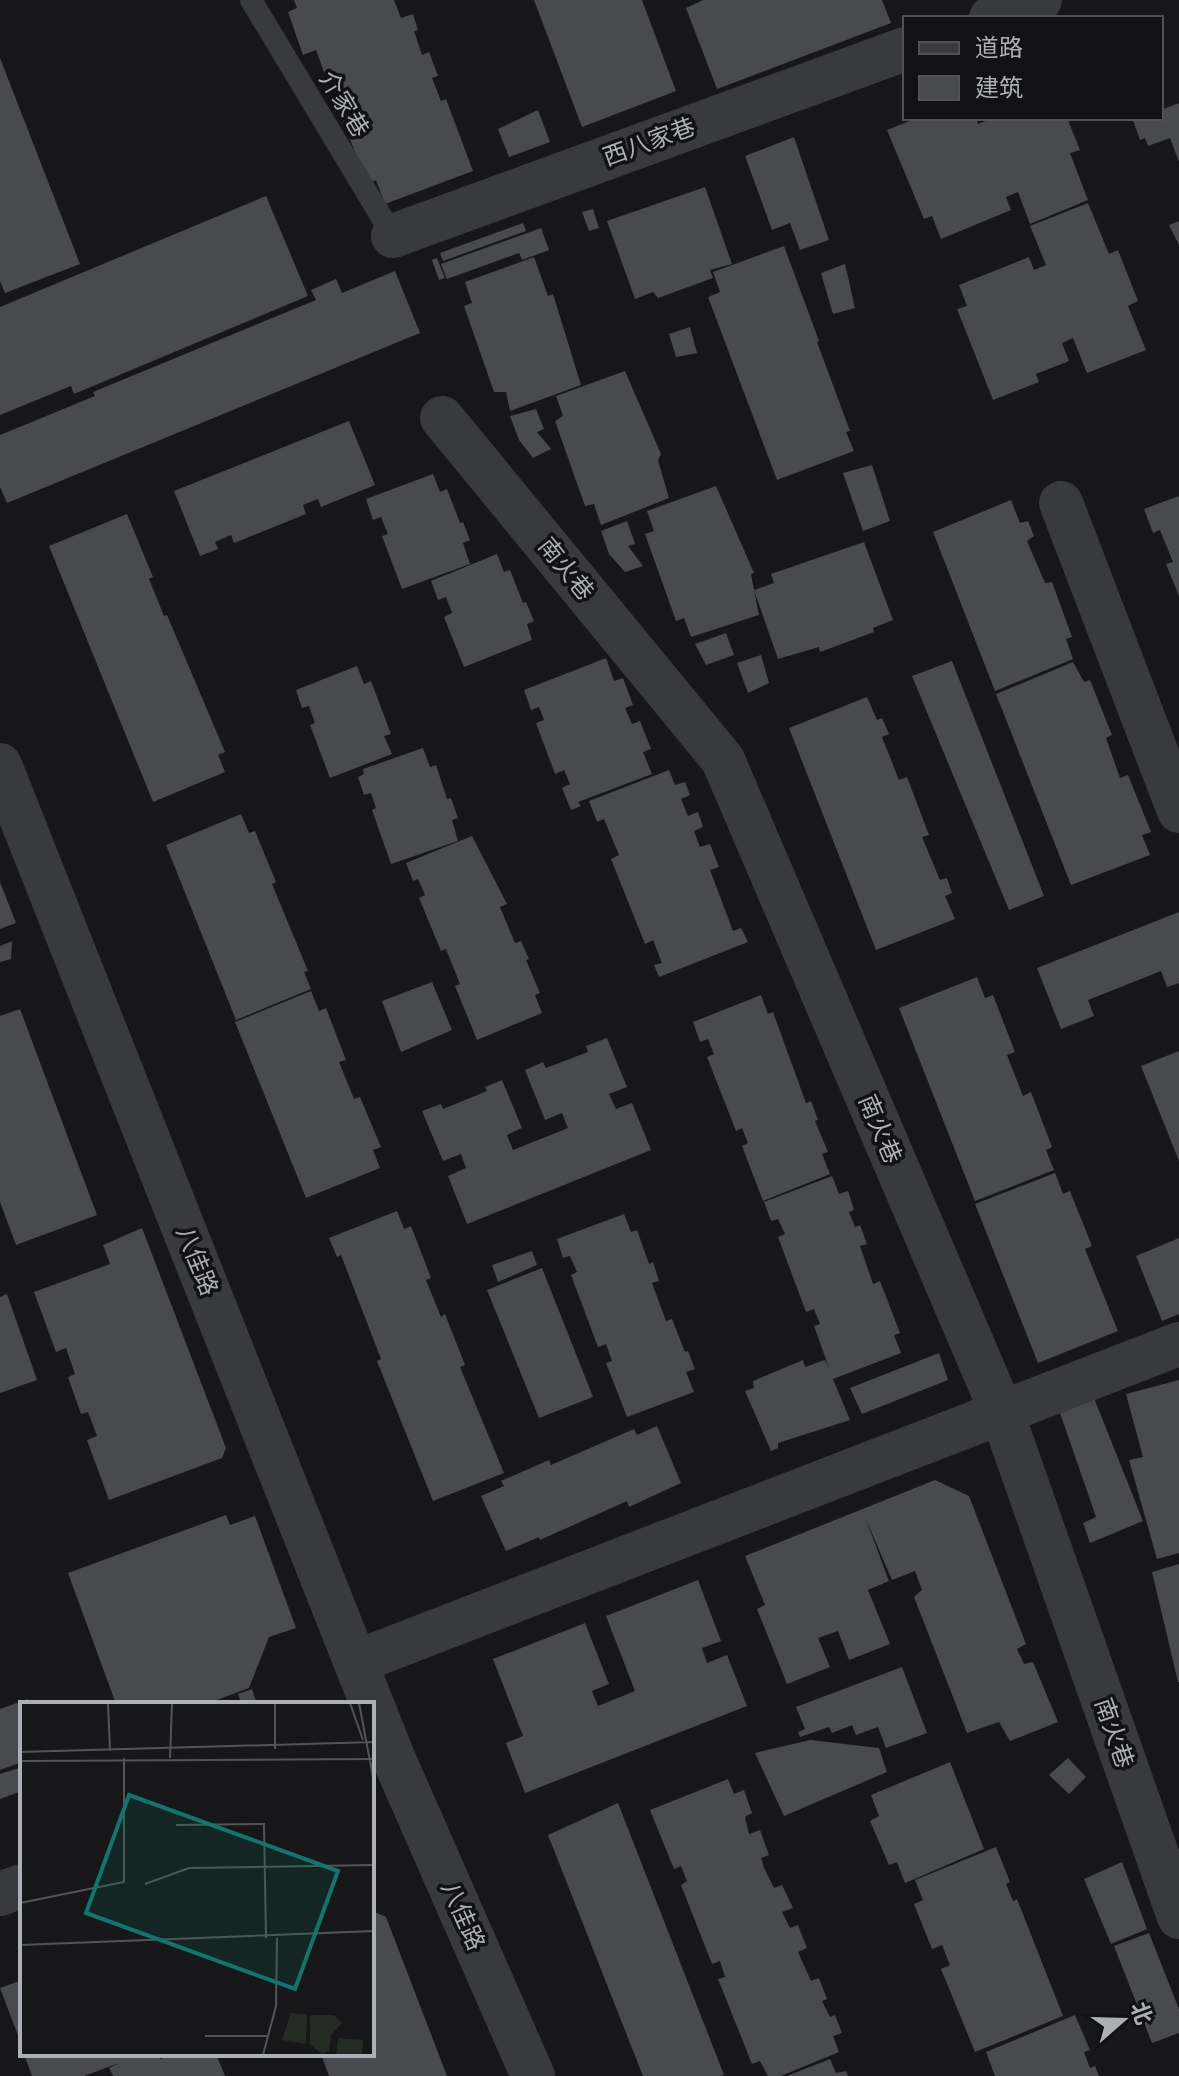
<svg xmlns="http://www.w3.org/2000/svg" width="1179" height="2076" viewBox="0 0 1179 2076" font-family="'Source Sans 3','Noto Sans SC',sans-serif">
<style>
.building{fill:#494a4e}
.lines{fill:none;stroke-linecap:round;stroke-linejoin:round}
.service{stroke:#393a3d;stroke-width:22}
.minor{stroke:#393a3d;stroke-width:44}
.tertiary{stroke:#393a3d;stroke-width:44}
.labels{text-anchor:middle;stroke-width:7;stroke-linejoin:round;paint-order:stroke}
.street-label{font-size:24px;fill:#abb0b7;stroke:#121214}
.inset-road{fill:none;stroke:#525458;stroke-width:2}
.view{fill:#0f766e;fill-opacity:0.15;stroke:#0f766e;stroke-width:4}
.inset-edge{fill:none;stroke:#abb0b7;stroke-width:4}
</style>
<rect width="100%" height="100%" fill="#171719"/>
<!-- building -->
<g class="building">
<polygon points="294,0 394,0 401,18 413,14 418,30 414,31 422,55 429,52 438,76 432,78 441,101 446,99 473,171 385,204 376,180 367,184 341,115 350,112 335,71 325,75 316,50 303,55 288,12 297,8"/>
<polygon points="534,0 642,0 676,91 582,127"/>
<polygon points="703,0 882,0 891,23 717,89 686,8"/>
<polygon points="0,58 80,264 5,293 0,281"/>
<polygon points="1179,103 1179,162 1170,138 1148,146 1145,138 1140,140 1133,120 1161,118 1161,110"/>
<polygon points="538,110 550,142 509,157 498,129"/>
<polygon points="917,118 976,118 978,124 988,120 987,118 1067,118 1080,150 1070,153 1088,200 1030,224 1018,192 1006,197 1011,210 941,239 932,216 924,219 887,130"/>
<polygon points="794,137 829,240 800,250 790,223 772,230 745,156"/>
<polygon points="705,187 732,264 710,270 713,278 658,298 653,292 635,299 607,221"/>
<polygon points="266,196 308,296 74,394 71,386 0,415 0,307"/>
<polygon points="1088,203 1109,254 1118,250 1138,301 1128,306 1146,350 1087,373 1073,338 1062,343 1069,361 1036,374 1039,382 993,400 957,309 967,306 959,285 1029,257 1034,270 1046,265 1030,226"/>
<polygon points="593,209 599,228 589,231 582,212"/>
<polygon points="1179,221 1179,245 1169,225"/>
<polygon points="523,223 526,231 443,261 440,253"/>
<polygon points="541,228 549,250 522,260 519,253 447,279 441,264"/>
<polygon points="784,246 819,341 817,342 850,431 846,432 854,451 777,480 708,297 720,292 713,272"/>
<polygon points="534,257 548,296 553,294 581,385 510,411 506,392 494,392 464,306 472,303 465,282"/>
<polygon points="437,258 445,278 439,280 432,260"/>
<polygon points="845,264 855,308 833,314 821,273"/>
<polygon points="395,271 420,333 7,503 0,487 0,435 95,396 93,392 316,300 311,290 336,279 342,293"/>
<polygon points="690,327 697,353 676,357 669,334"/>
<polygon points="625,371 661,454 658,460 669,498 601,525 594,504 585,506 555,421 563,416 556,396"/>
<polygon points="536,409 544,429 537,432 551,449 533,458 519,440 510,416"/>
<polygon points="349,421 375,485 321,507 318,499 303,505 306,514 234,543 231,535 215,542 218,549 200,556 174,491"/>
<polygon points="872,465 890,521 863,531 843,473"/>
<polygon points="433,474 440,492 447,489 460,523 463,522 470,540 463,543 470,564 402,589 382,536 388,534 381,517 373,520 366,499"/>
<polygon points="716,486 754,573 751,574 759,615 691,637 684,618 676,621 645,534 654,531 647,511"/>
<polygon points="1179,496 1179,596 1166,564 1173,562 1160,530 1153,533 1144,509"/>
<polygon points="1011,500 1020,523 1028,521 1034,536 1027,541 1045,583 1052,582 1072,637 1066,639 1073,659 995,691 933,532"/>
<polygon points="127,514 153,577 149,579 164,616 167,615 225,752 218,755 225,772 153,802 49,546"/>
<polygon points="627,521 635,544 628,546 643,566 625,572 609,554 601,531"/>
<polygon points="864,542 893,620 873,628 874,632 820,652 819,647 778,659 754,590 774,583 771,574"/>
<polygon points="497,554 504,572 510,570 523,603 526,602 534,621 527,624 532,640 464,667 444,617 452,613 446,597 438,600 431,581"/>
<polygon points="726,633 734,655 706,665 695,644"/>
<polygon points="761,655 769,683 748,693 737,663"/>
<polygon points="606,658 614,681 623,678 633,705 625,708 632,724 640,721 651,749 643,752 652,774 578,802 581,806 571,810 562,788 570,784 564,770 555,774 536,723 544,720 539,707 531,710 524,690"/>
<polygon points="952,661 1044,896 1009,910 912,676"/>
<polygon points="1073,662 1084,682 1090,680 1112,735 1106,738 1120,778 1128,775 1151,832 1142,835 1150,855 1071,885 996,694"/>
<polygon points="357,666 364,684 371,681 391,734 384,736 392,754 330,778 310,725 315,723 309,706 302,708 296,690"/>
<polygon points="867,697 877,720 882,718 889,734 882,737 899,780 907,777 929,835 922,837 940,880 947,878 952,893 945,896 955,919 876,950 789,728"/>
<polygon points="423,748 430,767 436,765 447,799 451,798 458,818 452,820 458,841 391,864 372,810 376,808 371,793 364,795 358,777 364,774 363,769"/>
<polygon points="669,770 675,785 685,782 690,795 681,799 688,816 698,812 703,827 694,831 700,847 710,844 719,867 710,870 733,931 741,928 748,942 659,977 654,965 662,963 653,940 645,944 611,859 619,855 604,819 597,822 589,801"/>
<polygon points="241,814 249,833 255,831 276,882 272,884 308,971 304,972 311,989 236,1020 166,845"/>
<polygon points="472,836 507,904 500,907 515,943 521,941 529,959 526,960 540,993 535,995 542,1013 477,1040 455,986 460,984 446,949 441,951 419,898 425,895 418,879 413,881 406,863"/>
<polygon points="0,882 16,923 0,929"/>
<polygon points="1179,912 1179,983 1167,987 1161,971 1088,1000 1094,1016 1061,1029 1037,968"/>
<polygon points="12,941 11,959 0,962 0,946"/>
<polygon points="977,977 985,998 993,995 1015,1052 1007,1055 1023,1096 1031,1092 1052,1147 1046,1150 1054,1170 975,1201 899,1008"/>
<polygon points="432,982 452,1030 401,1052 382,1001"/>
<polygon points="311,991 319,1011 326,1008 346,1060 339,1062 354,1099 360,1097 381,1147 373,1150 380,1168 306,1198 235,1022"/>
<polygon points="761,995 768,1014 773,1012 806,1103 811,1101 818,1120 815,1121 828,1152 822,1154 830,1174 763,1201 742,1146 748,1143 742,1128 736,1131 707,1057 714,1054 708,1039 700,1042 693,1022"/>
<polygon points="20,1009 97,1215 16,1245 0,1202 0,1016"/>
<polygon points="607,1038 627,1087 609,1094 616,1109 632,1103 651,1150 467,1224 448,1176 466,1168 461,1154 443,1161 422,1111 441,1104 443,1109 487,1091 485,1087 502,1080 522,1128 507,1135 513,1150 568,1128 562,1113 545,1120 525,1070 543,1062 546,1068 588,1052 586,1046"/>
<polygon points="1179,1051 1179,1161 1141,1066"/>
<polygon points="1055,1173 1063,1194 1070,1191 1092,1246 1085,1249 1118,1331 1038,1363 975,1204"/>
<polygon points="832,1176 839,1194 848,1191 854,1210 849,1212 855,1227 860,1225 867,1244 860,1246 873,1284 880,1281 900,1333 894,1335 901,1353 833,1379 850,1420 778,1443 778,1448 771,1451 745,1391 754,1388 753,1381 803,1360 805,1367 825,1360 829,1368 814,1326 820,1324 814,1309 806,1312 778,1237 785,1234 778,1219 771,1221 764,1202"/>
<polygon points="397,1211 404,1229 411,1226 431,1278 426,1280 441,1317 445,1314 465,1365 460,1367 504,1473 433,1501 377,1361 381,1359 341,1255 337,1257 329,1238"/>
<polygon points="624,1214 631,1232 637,1230 649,1264 653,1262 659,1281 652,1283 666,1321 672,1319 685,1352 688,1351 695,1369 686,1372 694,1392 627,1417 606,1363 612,1361 606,1344 598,1347 571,1275 577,1272 570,1256 563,1258 557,1239"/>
<polygon points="142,1228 226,1448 222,1458 109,1500 87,1440 97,1436 88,1412 81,1414 68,1377 75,1374 66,1348 56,1352 34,1292 110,1264 103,1245"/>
<polygon points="1179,1238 1179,1314 1162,1321 1136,1256"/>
<polygon points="532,1251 537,1265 498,1282 492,1265"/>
<polygon points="542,1268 593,1397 539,1418 487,1290"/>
<polygon points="7,1294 37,1380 0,1393 0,1297"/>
<polygon points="939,1353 948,1380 862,1414 850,1388"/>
<polygon points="1179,1380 1179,1553 1157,1559 1129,1460 1143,1457 1126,1394"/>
<polygon points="1092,1393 1143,1521 1090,1543 1083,1523 1096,1517 1059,1410"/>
<polygon points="657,1426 681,1483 629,1507 627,1501 540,1540 539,1537 506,1551 481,1496 504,1486 501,1481 549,1460 551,1465 634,1429 637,1435"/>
<polygon points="935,1480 969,1496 1026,1644 1017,1649 1024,1664 1033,1662 1058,1722 1010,1741 999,1722 967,1733 914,1597 922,1590 915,1571 892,1580 865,1517 889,1581 868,1590 890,1644 849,1660 838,1631 818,1638 830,1667 787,1684 757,1609 765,1605 745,1556"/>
<polygon points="226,1515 230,1525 255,1516 296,1628 269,1637 249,1688 206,1704 116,1704 68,1573"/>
<polygon points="1179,1564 1179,1682 1178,1682 1152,1572"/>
<polygon points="698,1580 721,1641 702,1648 707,1663 727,1655 747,1706 525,1793 506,1743 523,1736 493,1659 585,1623 609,1684 592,1691 598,1706 635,1691 606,1616"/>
<polygon points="902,1667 927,1733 886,1748 878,1727 856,1735 852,1725 832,1733 829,1727 800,1737 798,1732 805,1729 796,1707"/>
<polygon points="252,1689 257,1704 241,1704 238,1694"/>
<polygon points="28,1699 29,1704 22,1704 22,1753 19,1754 22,1762 0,1770 0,1709"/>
<polygon points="810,1740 879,1748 887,1772 784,1816 755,1753"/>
<polygon points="1068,1758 1086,1777 1069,1794 1049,1775"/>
<polygon points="950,1762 984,1849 905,1883 897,1862 889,1865 870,1821 879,1816 871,1795"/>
<polygon points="22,1767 22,1791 0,1799 0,1774"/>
<polygon points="728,1779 734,1794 744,1790 752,1813 745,1817 749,1834 760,1830 769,1855 761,1858 764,1868 774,1888 782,1885 793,1908 782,1912 790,1928 798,1925 807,1948 798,1952 811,1981 819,1978 827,1999 822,2001 830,2017 835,2015 842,2033 833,2036 839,2052 781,2076 768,2076 760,2061 752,2064 718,1979 725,1977 720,1961 712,1964 681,1885 687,1881 681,1866 674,1869 650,1810"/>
<polygon points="618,1803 724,2075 720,2076 643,2076 548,1835"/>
<polygon points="996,1847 1010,1882 1006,1884 1013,1901 1017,1899 1063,2016 975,2052 941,1969 950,1965 942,1945 932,1949 914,1904 923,1900 915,1880"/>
<polygon points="1122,1862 1147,1929 1111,1944 1084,1879"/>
<polygon points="372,1911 386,1917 447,2076 329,2076 321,2054 372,2054"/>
<polygon points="1149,1933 1179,2009 1179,2033 1152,2043 1114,1946"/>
<polygon points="22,1980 22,2046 0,1988"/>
<polygon points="1075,2015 1090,2050 1084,2052 1090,2068 1095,2066 1099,2076 995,2076 986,2052"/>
<polygon points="24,2054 158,2054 160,2059 173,2054 216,2054 225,2076 113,2076 109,2068 119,2063 84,2076 32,2076"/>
<polygon points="830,2059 836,2073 846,2071 848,2076 787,2076"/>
</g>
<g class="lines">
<!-- service -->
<polyline class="service" points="251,0 393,236"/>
<!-- minor -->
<g class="minor">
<polyline points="991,18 1040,0"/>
<polyline points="393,236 905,49"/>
<polyline points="442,418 723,760 1002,1413 1179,1917"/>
<polyline points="1061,503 1179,811"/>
<polyline points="356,1662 1179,1344"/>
</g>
<!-- tertiary -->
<g class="tertiary">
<polyline points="0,765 393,1757 533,2076"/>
<polyline points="0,1894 22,1886"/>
</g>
</g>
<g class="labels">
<!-- street labels -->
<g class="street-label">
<text transform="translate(344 104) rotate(59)" y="8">介家巷</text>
<text transform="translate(649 142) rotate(-20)" y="8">西八家巷</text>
<text transform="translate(566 569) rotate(51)" y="8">南火巷</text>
<text transform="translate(880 1129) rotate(67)" y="8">南火巷</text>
<text transform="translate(197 1261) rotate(68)" y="8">八佳路</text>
<text transform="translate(1114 1733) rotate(71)" y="8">南火巷</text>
<text transform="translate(463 1916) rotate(66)" y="8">八佳路</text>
</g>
</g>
<!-- overview -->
<g transform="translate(20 1702)">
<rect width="354" height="354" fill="#171719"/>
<path d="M271,311L287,312L286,342L262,338ZM290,313H314L322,321L311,333L309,349L302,352L290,342ZM318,336L343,338L342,353H316Z" fill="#242a24"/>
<path class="inset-road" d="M88,1L90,49M330,1L343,38M339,1L354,80M255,47V1M0,50L354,40M150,56L152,1M0,59L354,57M156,123L244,122L246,236M125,182L169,166L354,163M0,201L104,180V56M0,243L354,229M185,334H249M243,353L256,304L257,236"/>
<path class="view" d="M109,93L318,169L275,287L66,211Z"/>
<rect width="354" height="354" class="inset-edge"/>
</g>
<!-- legend -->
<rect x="903" y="16" width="260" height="104" fill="#121214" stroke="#4f5155" stroke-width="2"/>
<rect x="919" y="42" width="40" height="12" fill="#393a3d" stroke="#4f5155" stroke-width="2"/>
<text x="975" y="56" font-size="24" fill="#abb0b7">道路</text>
<rect x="919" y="76" width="40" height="24" fill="#494a4e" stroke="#4f5155" stroke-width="2"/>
<text x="975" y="96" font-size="24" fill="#abb0b7">建筑</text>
<!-- north arrow -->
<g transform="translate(1123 2020) rotate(70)" stroke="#121214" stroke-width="6" paint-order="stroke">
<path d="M0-6L14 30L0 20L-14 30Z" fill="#abb0b7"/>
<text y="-12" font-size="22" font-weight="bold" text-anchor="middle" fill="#abb0b7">北</text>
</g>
</svg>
